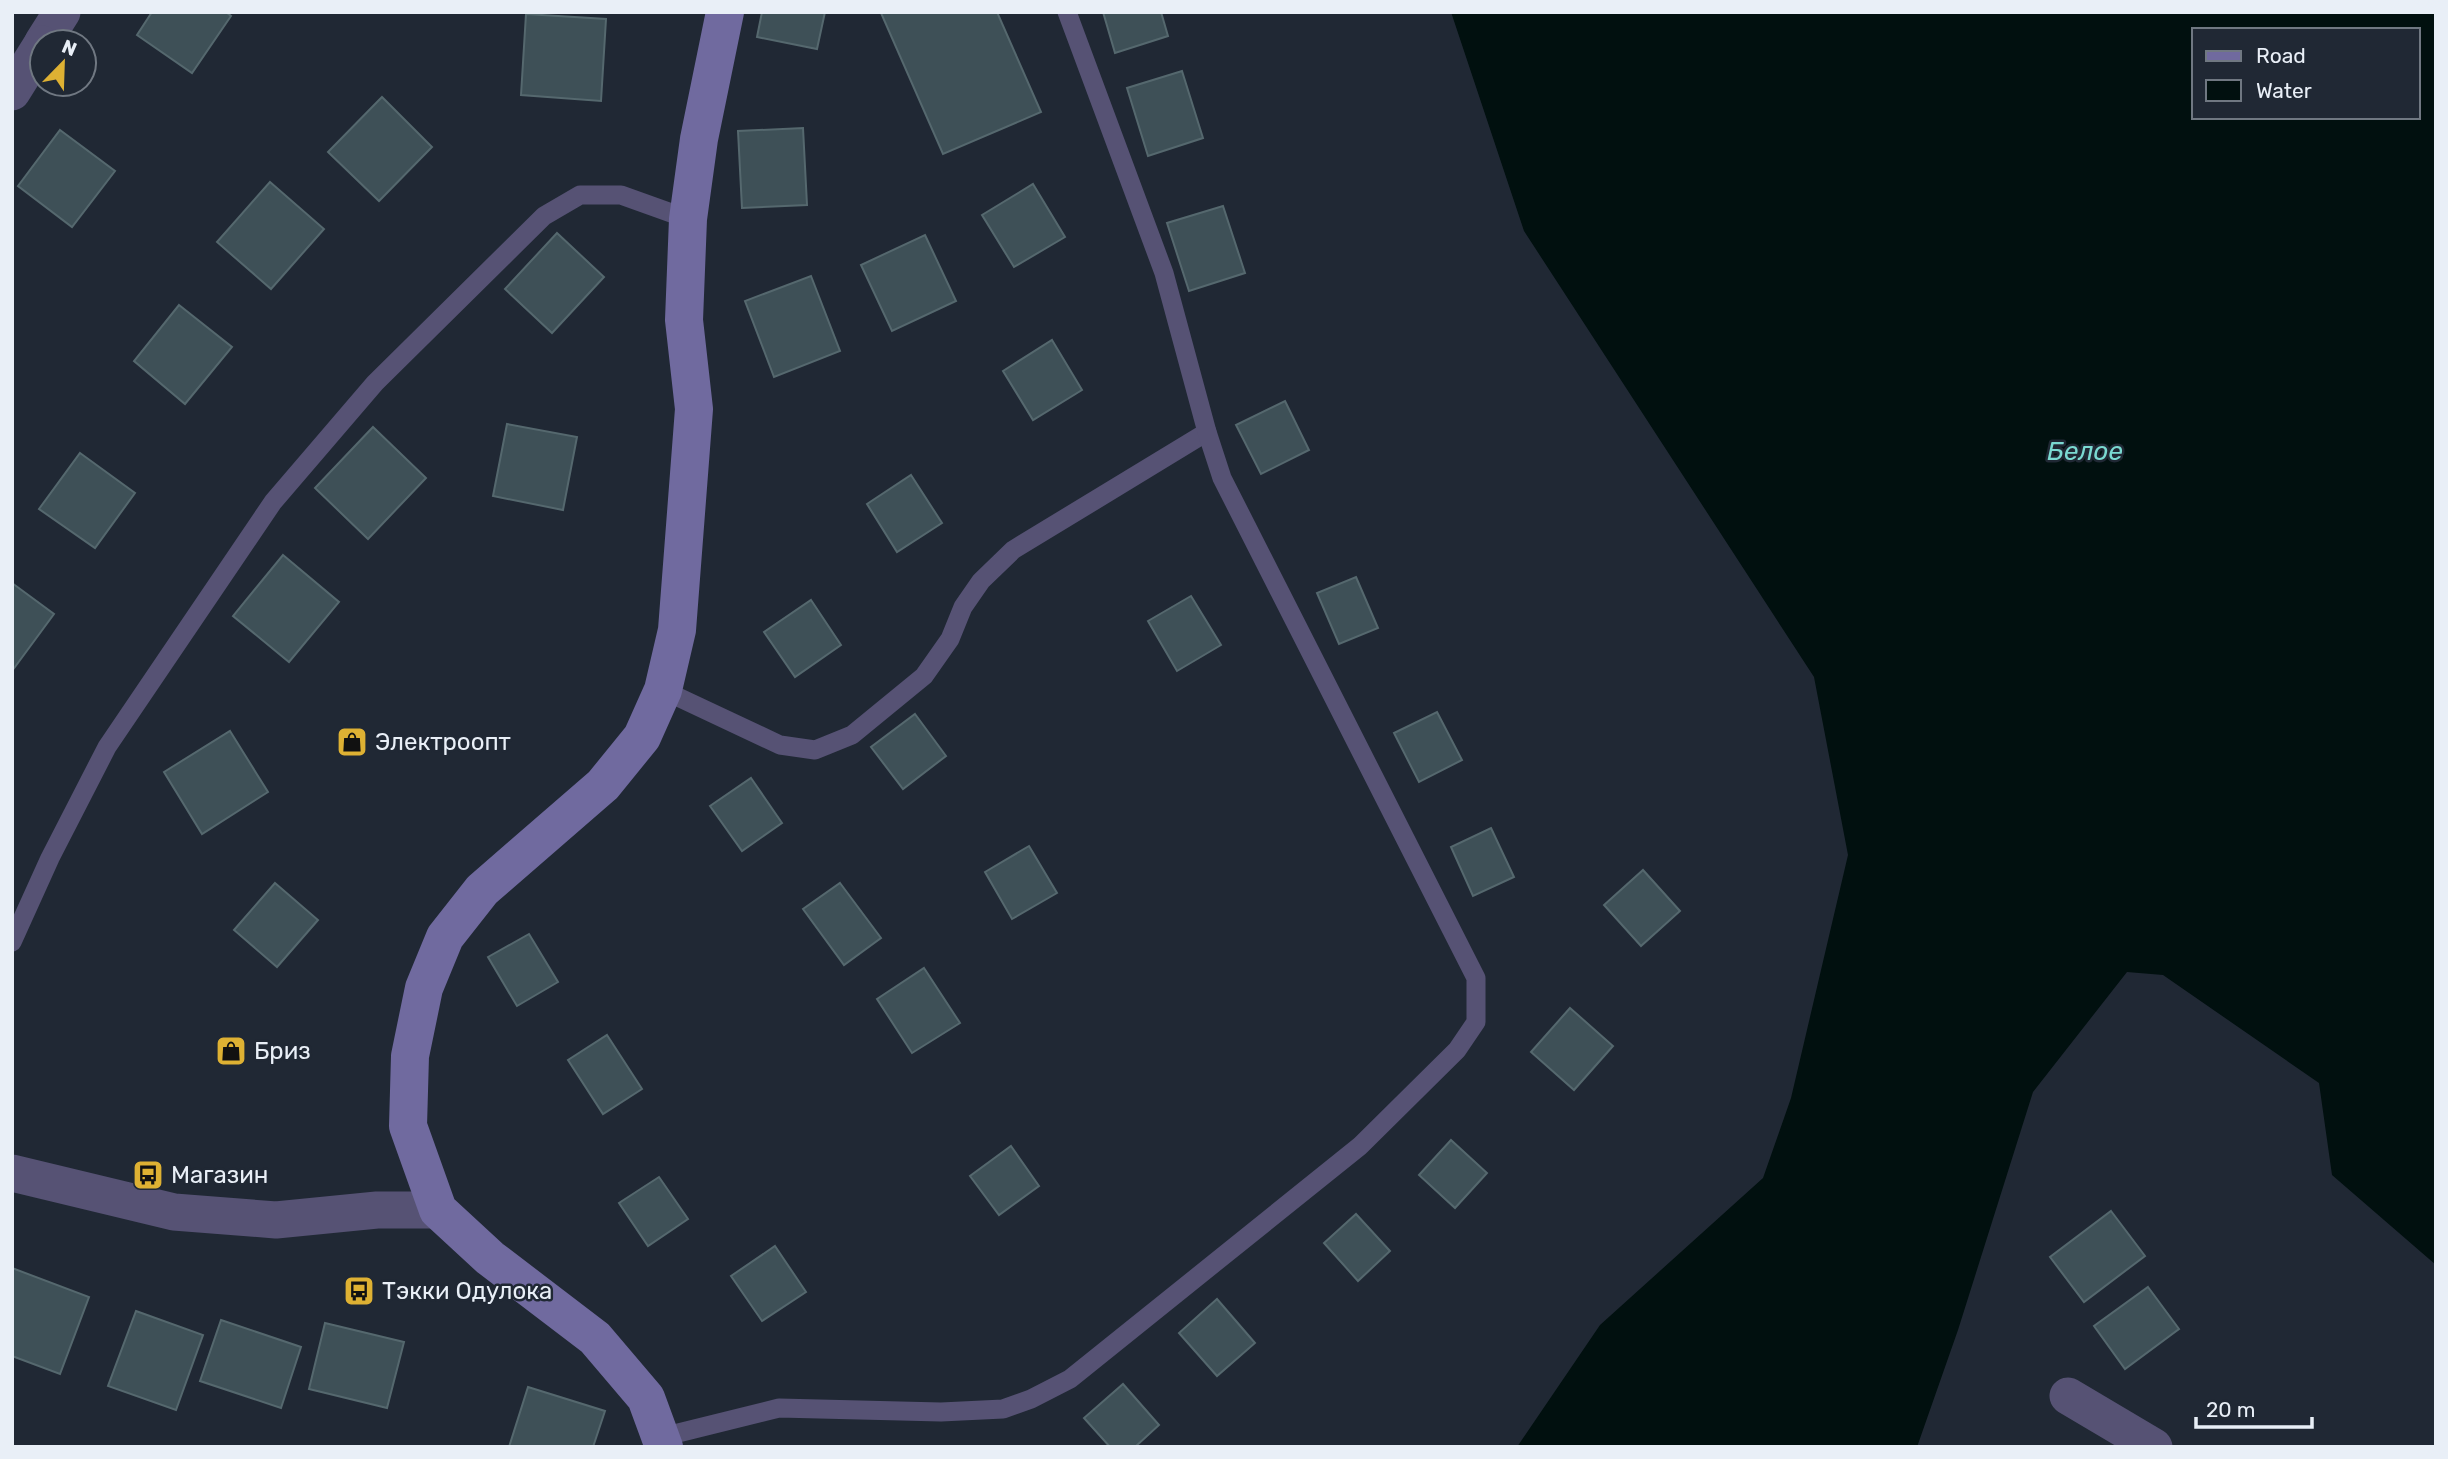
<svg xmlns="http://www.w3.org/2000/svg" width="2448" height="1459" viewBox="0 0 2448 1459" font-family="Rubik,sans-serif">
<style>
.water{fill:#01100f;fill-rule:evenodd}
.building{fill:#3e5057;stroke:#55686e;stroke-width:2}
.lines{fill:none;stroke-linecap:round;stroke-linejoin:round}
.lane{stroke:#565274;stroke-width:19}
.street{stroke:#565274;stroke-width:37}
.secondary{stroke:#706a9f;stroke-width:38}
.labels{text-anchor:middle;stroke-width:5;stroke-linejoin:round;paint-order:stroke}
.poi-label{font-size:24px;fill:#e9eff7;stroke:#202834;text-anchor:start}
.water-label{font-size:26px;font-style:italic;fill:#7ad9d1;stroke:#202834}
</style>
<rect width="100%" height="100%" fill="#202834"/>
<!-- water -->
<path class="water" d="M1451,12H2436V1265L2332,1175L2319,1083L2163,975L2127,972L2033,1092L1958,1330L1917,1447H1517L1600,1325L1763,1178L1791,1098L1848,855L1814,677L1524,231ZM2194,30H2418V117H2194Z"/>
<!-- building -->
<g class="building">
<polygon points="152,12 226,12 231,16 192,73 137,35"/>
<polygon points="762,12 825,12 817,49 757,37"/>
<polygon points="883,12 997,12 1041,112 943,154 881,13"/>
<polygon points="1103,12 1161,12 1168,36 1115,53"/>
<polygon points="526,14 606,19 601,101 521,95"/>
<polygon points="1182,71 1203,138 1148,156 1127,88"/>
<polygon points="382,97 432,147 379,201 328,152"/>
<polygon points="803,128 807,205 742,208 738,131"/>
<polygon points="60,130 115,171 72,227 18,186"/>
<polygon points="270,182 324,229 271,289 217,242"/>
<polygon points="1033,184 1065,237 1014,267 982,215"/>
<polygon points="1223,206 1245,273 1189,291 1167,223"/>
<polygon points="557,233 604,277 552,333 505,289"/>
<polygon points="925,235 956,301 892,331 861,265"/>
<polygon points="811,276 840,351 774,377 745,301"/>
<polygon points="179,305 232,347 185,404 134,361"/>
<polygon points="1052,340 1082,390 1033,420 1003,371"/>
<polygon points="1285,401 1309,450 1261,474 1236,425"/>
<polygon points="507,424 577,437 563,510 493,496"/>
<polygon points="373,427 426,478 368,539 315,488"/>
<polygon points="80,453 135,493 95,548 39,509"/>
<polygon points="911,475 942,523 897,552 867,504"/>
<polygon points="283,555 339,602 289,662 233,616"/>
<polygon points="1356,577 1378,628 1339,644 1317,593"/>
<polygon points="12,583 54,614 12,671"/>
<polygon points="1191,596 1221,645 1177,671 1148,621"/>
<polygon points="811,600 841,645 795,677 764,632"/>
<polygon points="1437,712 1462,760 1419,782 1394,733"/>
<polygon points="915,714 946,756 903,789 871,747"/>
<polygon points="230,731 268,792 202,834 164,772"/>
<polygon points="751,778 782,823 742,851 710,806"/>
<polygon points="1491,828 1514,877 1473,896 1451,847"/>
<polygon points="1029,846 1057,893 1012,919 985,872"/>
<polygon points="1643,870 1680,911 1641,946 1604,905"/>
<polygon points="275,883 318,920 277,967 234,930"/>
<polygon points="840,883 881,938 844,965 803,909"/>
<polygon points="529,934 558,982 517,1006 488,957"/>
<polygon points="924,968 960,1023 912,1053 877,999"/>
<polygon points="1570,1008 1613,1046 1574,1090 1531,1052"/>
<polygon points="607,1035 642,1089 603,1114 568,1060"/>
<polygon points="1451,1140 1487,1173 1455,1208 1419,1175"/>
<polygon points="1011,1146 1039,1186 999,1215 970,1176"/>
<polygon points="659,1177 688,1219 648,1246 619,1203"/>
<polygon points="2111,1211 2145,1256 2084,1302 2050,1257"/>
<polygon points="1356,1214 1390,1251 1358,1281 1324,1243"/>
<polygon points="775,1246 806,1292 762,1321 731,1276"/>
<polygon points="12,1268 89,1297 60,1374 12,1356"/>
<polygon points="2148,1287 2179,1329 2125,1369 2094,1326"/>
<polygon points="1217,1299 1255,1343 1217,1376 1179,1333"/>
<polygon points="136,1311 203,1335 176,1410 108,1386"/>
<polygon points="221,1320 301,1347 281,1408 200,1381"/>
<polygon points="325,1323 404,1342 387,1408 309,1389"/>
<polygon points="1123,1384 1159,1425 1135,1447 1110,1447 1084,1418"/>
<polygon points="528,1387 605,1411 593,1447 509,1447"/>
</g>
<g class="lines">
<!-- lane -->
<g class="lane">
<polyline points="663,690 780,745 815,750 852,735 924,676 950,639 963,607 981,581 1013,550 1207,432"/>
<polyline points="12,942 50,858 107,747 273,502 375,383 544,216 580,195 621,195 688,219"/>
<polyline points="662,1437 779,1408 941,1412 1003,1409 1031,1399 1070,1379 1360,1146 1457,1050 1476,1022 1476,978 1222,478 1207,432 1164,273 1067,12"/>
</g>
<!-- street -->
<g class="street">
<polyline points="43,42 62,12"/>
<polyline points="12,92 42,44"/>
<polyline points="12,1173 174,1212 276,1220 377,1210 438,1210"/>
<polyline points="2068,1396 2154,1447"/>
</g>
<!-- secondary -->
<polyline class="secondary" points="664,1447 646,1398 595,1338 490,1258 438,1210 408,1126 410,1056 424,988 445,937 482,890 603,785 642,737 663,690 677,630 694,409 684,320 688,219 699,139 725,12"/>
</g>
<!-- icons -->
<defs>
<g id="shop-square" transform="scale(1.575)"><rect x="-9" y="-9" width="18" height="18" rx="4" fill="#deb133" stroke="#202834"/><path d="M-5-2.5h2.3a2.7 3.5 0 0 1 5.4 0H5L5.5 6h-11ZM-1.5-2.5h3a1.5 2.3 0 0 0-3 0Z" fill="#111"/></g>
<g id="bus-square" transform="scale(1.575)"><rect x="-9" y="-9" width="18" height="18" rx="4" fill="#deb133" stroke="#202834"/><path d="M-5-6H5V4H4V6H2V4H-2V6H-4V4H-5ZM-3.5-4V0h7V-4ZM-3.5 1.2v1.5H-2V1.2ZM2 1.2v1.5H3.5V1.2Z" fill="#111"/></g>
</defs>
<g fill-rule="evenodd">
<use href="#shop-square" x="352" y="742"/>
<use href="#shop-square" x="231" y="1051"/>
<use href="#bus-square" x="148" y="1175"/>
<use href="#bus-square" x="359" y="1291"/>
</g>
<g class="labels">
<!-- poi labels -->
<g class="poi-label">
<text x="375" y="750">Электроопт</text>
<text x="254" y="1059">Бриз</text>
<text x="171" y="1183">Магазин</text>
<text x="382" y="1299">Тэкки Одулока</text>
</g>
<!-- water labels -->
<g class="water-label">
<text x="2085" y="460">Белое</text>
</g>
</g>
<!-- border -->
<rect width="2448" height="1459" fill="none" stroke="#e9eff7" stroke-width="28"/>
<!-- legend -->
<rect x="2192" y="28" width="228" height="91" fill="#202834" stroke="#707882" stroke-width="2"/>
<rect x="2206" y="51" width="35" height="10" fill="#706a9f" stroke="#707882" stroke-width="2"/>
<text x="2256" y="63" font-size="21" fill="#e9eff7">Road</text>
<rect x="2206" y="80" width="35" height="21" fill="#01100f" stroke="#707882" stroke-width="2"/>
<text x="2256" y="98" font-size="21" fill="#e9eff7">Water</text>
<!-- north arrow -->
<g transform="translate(63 63) rotate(23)"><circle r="33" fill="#202834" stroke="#707882" stroke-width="2"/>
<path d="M0-5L12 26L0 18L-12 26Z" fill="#deb133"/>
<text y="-10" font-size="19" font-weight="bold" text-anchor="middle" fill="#e9eff7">N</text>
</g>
<!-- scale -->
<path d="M2196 1417v10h116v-10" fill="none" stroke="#e9eff7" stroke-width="3.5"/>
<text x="2206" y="1417" font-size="21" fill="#e9eff7" stroke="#202834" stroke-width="5" paint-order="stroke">20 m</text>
</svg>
